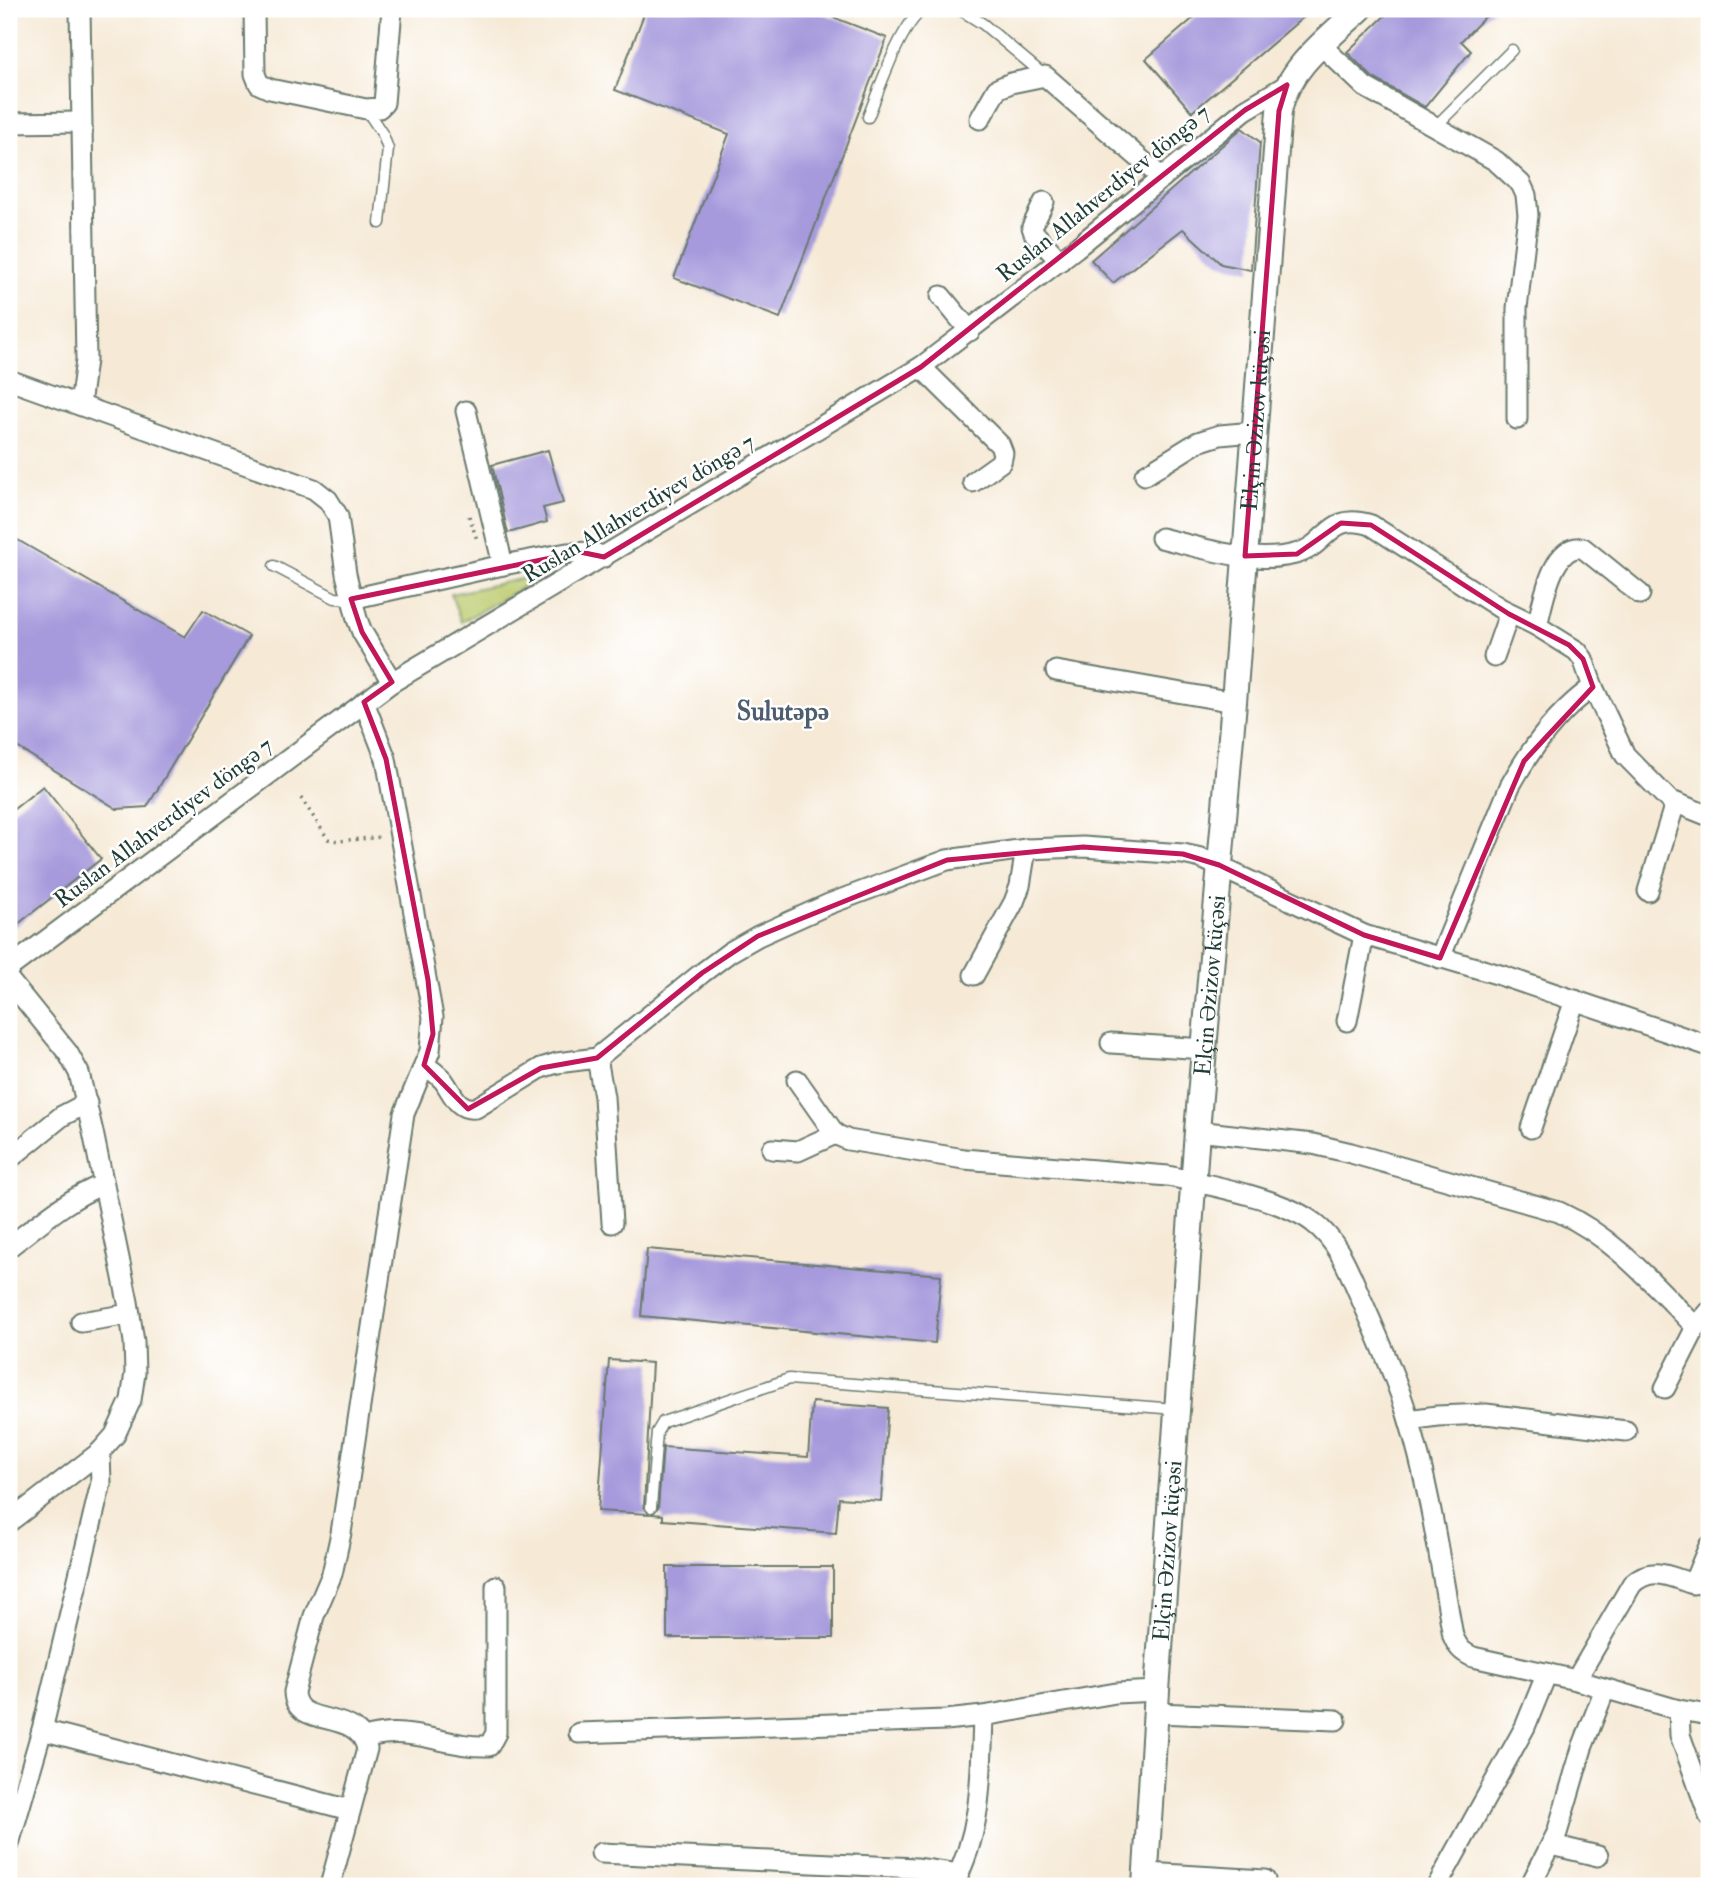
<svg xmlns="http://www.w3.org/2000/svg" width="1718" height="1895" viewBox="0 0 1718 1895" font-family="'IM FELL Double Pica',serif">
<style>
.green{fill:#bbca6c;stroke:#6d8450;stroke-width:2}
.building{fill:#a69adc}
.lines{fill:none;stroke-linecap:round;stroke-linejoin:round}
.service-casing{stroke:#6a7a6d;stroke-width:13}
.minor-casing{stroke:#6a7a6d;stroke-width:23}
.tertiary-casing{stroke:#6a7a6d;stroke-width:28}
.path{stroke:#6a7a6d;stroke-width:3.5;stroke-dasharray:2 5;stroke-linecap:butt}
.service{stroke:#fff;stroke-width:10}
.minor{stroke:#fff;stroke-width:19}
.tertiary{stroke:#fff;stroke-width:24}
.marked{fill:none;stroke:#c2185b;stroke-width:5;stroke-linejoin:round}
.labels{text-anchor:middle;stroke-width:5;stroke-linejoin:round;paint-order:stroke}
.street-label{font-size:23px;fill:#1f3d34;stroke:#fff}
.quarter-label{font-size:26px;font-weight:bold;fill:#4e5e6f;stroke:#fff}
</style>
<rect width="100%" height="100%" fill="#fff"/>
<filter id="ink" filterUnits="userSpaceOnUse"><feTurbulence type="fractalNoise" baseFrequency=".0143" numOctaves="2"/><feDisplacementMap in="SourceGraphic" scale="14" xChannelSelector="R" yChannelSelector="G"/><feConvolveMatrix kernelMatrix="1 2 1 2 8 2 1 2 1" color-interpolation-filters="sRGB"/></filter>
<filter id="wash" filterUnits="userSpaceOnUse"><feTurbulence type="fractalNoise" baseFrequency=".00686" numOctaves="4" result="noise"/><feDisplacementMap in="SourceGraphic" scale="28" xChannelSelector="R" yChannelSelector="G"/><feGaussianBlur stdDeviation="1.57" result="paint"/><feColorMatrix in="noise" values="0 0 0 0 0 0 0 0 0 0 0 0 0 0 0 0 0 1.4 0 .05"/><feComposite in="paint" operator="in"/></filter>
<g filter="url(#wash)">
<rect width="100%" height="100%" fill="#f6ead7"/>
<!-- green -->
<polygon class="green" points="548,573 461,622 451,594"/>
<g id="blocks">
<!-- building -->
<g class="building">
<polygon points="646,9 812,9 887,38 780,318 674,278 729,134 615,90"/>
<polygon points="1204,9 1313,9 1192,112 1146,59"/>
<polygon points="1392,9 1493,9 1461,41 1471,51 1425,107 1372,77 1347,52"/>
<polygon points="1242,128 1260,142 1251,270 1221,264 1183,229 1113,283 1091,260"/>
<polygon points="548,450 563,503 543,508 547,522 508,533 492,465"/>
<polygon points="9,535 185,637 203,610 249,636 147,807 117,809 9,742"/>
<polygon points="43,786 101,859 9,931 9,813"/>
<polygon points="647,1249 941,1275 935,1343 641,1316"/>
<polygon points="609,1360 652,1363 644,1506 649,1514 598,1511"/>
<polygon points="812,1402 888,1408 881,1501 839,1498 836,1533 663,1520 663,1515 652,1514 658,1508 663,1447 808,1457"/>
<rect x="667" y="1567" width="166" height="71"/>
</g>
</g>
</g>
<g filter="url(#ink)">
<use href="#blocks" fill-opacity="0" stroke="#6a7a6d" stroke-width="2"/>
<g class="lines">
<!-- service casing -->
<g class="service-casing">
<g id="service">
<polyline points="959,9 983,24 1045,76"/>
<polyline points="366,109 383,135 388,149 380,223"/>
<path d="M868,117C880,88 899,28 923,9"/>
<polyline points="1435,127 1512,50"/>
<polyline points="274,566 335,598 351,599"/>
<polyline points="651,1507 657,1432 663,1422 789,1379 1176,1409"/>
</g>
</g>
<!-- minor casing -->
<g class="minor-casing">
<g id="minor">
<polyline points="80,9 86,360 80,405"/>
<polyline points="254,9 255,74 259,84 270,89 366,109 379,108 384,103 392,9"/>
<polyline points="1321,45 1365,87 1496,161 1521,184 1526,195 1528,215 1517,308 1517,419"/>
<polyline points="980,119 997,89 1011,83 1045,76 1162,178"/>
<polyline points="9,123 81,122"/>
<polyline points="1044,202 1032,227 1034,233 1060,261"/>
<polyline points="941,296 970,331"/>
<polyline points="921,367 1000,445 1003,453 1001,462 973,482"/>
<polyline points="9,380 314,489 328,500 338,516 346,574 357,619 362,632 392,682"/>
<polyline points="466,411 503,565"/>
<polyline points="1145,475 1198,442 1220,435 1254,432"/>
<path d="M1161,538C1203,548 1251,565 1295,554C1329,546 1327,511 1371,525L1500,608L1537,626L1577,651L1583,659L1593,687L1625,755L1669,800L1709,816"/>
<polyline points="351,599 503,565 567,553 592,552 604,557"/>
<path d="M1537,626C1543,603 1552,543 1583,548L1640,594"/>
<polyline points="1494,657 1509,614"/>
<polyline points="1056,671 1234,702"/>
<polyline points="1648,891 1675,803"/>
<path d="M1440,958L1510,786C1531,748 1557,712 1593,687"/>
<polyline points="9,968 392,682 921,367 1076,248 1245,110 1287,85"/>
<polyline points="974,975 1014,902 1020,886 1026,849"/>
<polyline points="9,980 68,1053 79,1073 93,1132 128,1302 134,1342 135,1373 131,1400 115,1435 100,1452 9,1522"/>
<polyline points="1347,1021 1364,935"/>
<polyline points="1111,1043 1205,1049"/>
<polyline points="597,1058 604,1097 612,1223"/>
<path d="M424,1065C431,1069 437,1074 443,1080C453,1093 457,1111 476,1108L541,1068L557,1063L597,1058L702,973L730,952L758,936L829,904L947,860L1026,849L1083,847L1183,854L1201,858L1364,935L1500,975L1709,1046"/>
<path d="M797,1080L835,1134L848,1140L964,1159L1168,1176C1206,1184 1284,1199 1314,1223C1340,1243 1350,1274 1363,1303C1380,1341 1396,1378 1408,1417C1430,1488 1440,1563 1453,1636C1458,1648 1462,1652 1473,1657L1576,1680L1679,1710L1709,1715"/>
<polyline points="1531,1128 1575,1000"/>
<path d="M1197,1131L1313,1144L1351,1153L1559,1212C1614,1237 1654,1285 1696,1327"/>
<polyline points="772,1149 798,1151 835,1134"/>
<polyline points="9,1159 62,1116 87,1103"/>
<path d="M9,1247C39,1224 68,1198 104,1184"/>
<polyline points="81,1322 130,1314"/>
<polyline points="1665,1388 1696,1327 1709,1312"/>
<polyline points="1409,1420 1437,1416 1486,1414 1626,1431"/>
<path d="M1576,1680L1632,1584C1652,1565 1670,1577 1693,1584L1709,1546"/>
<polyline points="1679,1710 1680,1735 1709,1816"/>
<polyline points="1156,1713 1336,1720"/>
<polyline points="42,1730 350,1810"/>
<polyline points="579,1733 946,1720 983,1716 1116,1693 1157,1691"/>
<path d="M365,1738C411,1724 445,1748 489,1746L496,1733V1586"/>
<polyline points="9,1844 42,1730 101,1483 100,1452"/>
<polyline points="1552,1845 1598,1856"/>
<polyline points="601,1853 916,1868 959,1874"/>
<polyline points="1147,1873 1265,1880"/>
<path d="M953,1885C982,1832 981,1776 983,1716"/>
<path d="M330,1886L367,1749C358,1706 295,1731 294,1692L314,1616L332,1574L341,1533L404,1114L430,1051L433,1017L386,759L364,702"/>
<polyline points="1437,1886 1525,1727 1547,1673"/>
<polyline points="1530,1886 1557,1833 1582,1748 1605,1689"/>
</g>
</g>
<!-- tertiary casing -->
<g class="tertiary-casing">
<g id="tertiary">
<path id="s1" d="M1145,1886L1157,1691L1197,1131L1234,702L1279,111C1287,68 1330,37 1360,9"/>
</g>
</g>
<!-- path -->
<g class="path">
<polyline points="469,516 477,540"/>
<polyline points="301,798 328,839 338,841 382,837"/>
</g>
<!-- service -->
<use href="#service" class="service"/>
<!-- minor -->
<use href="#minor" class="minor"/>
<!-- tertiary -->
<use href="#tertiary" class="tertiary"/>
</g>
</g>
<!-- marked area -->
<path class="marked" d="M1287,85L1279,111L1245,556L1297,554L1341,523L1371,525L1509,614L1569,645L1583,659L1593,687L1524,761L1440,958L1364,935L1219,865L1183,854L1083,847L947,860L758,936L702,973L597,1058L541,1068L468,1109L424,1065L433,1034L428,980L386,759L364,702L392,682L362,632L351,599L580,552L604,557L921,367L1245,110Z"/>
<g class="labels">
<!-- street labels -->
<g class="street-label">
<text transform="translate(1103 193) rotate(-39)" y="8">Ruslan Allahverdiyev döngə 7</text>
<text dy="8" stroke="none"><textPath href="#s1" startOffset="1470">Elçin Əzizov küçəsi</textPath></text>
<text transform="translate(638 508) rotate(-31)" y="8">Ruslan Allahverdiyev döngə 7</text>
<text transform="translate(163 822) rotate(-37)" y="8">Ruslan Allahverdiyev döngə 7</text>
<text dy="8" stroke="none"><textPath href="#s1" startOffset="903">Elçin Əzizov küçəsi</textPath></text>
<text dy="8" stroke="none"><textPath href="#s1" startOffset="336">Elçin Əzizov küçəsi</textPath></text>
</g>
<!-- quarter labels -->
<g class="quarter-label">
<text x="783" y="720">Sulutəpə</text>
</g>
</g>
<!-- margin -->
<rect width="1718" height="1895" fill="none" stroke="#fff" stroke-width="35"/>
</svg>
